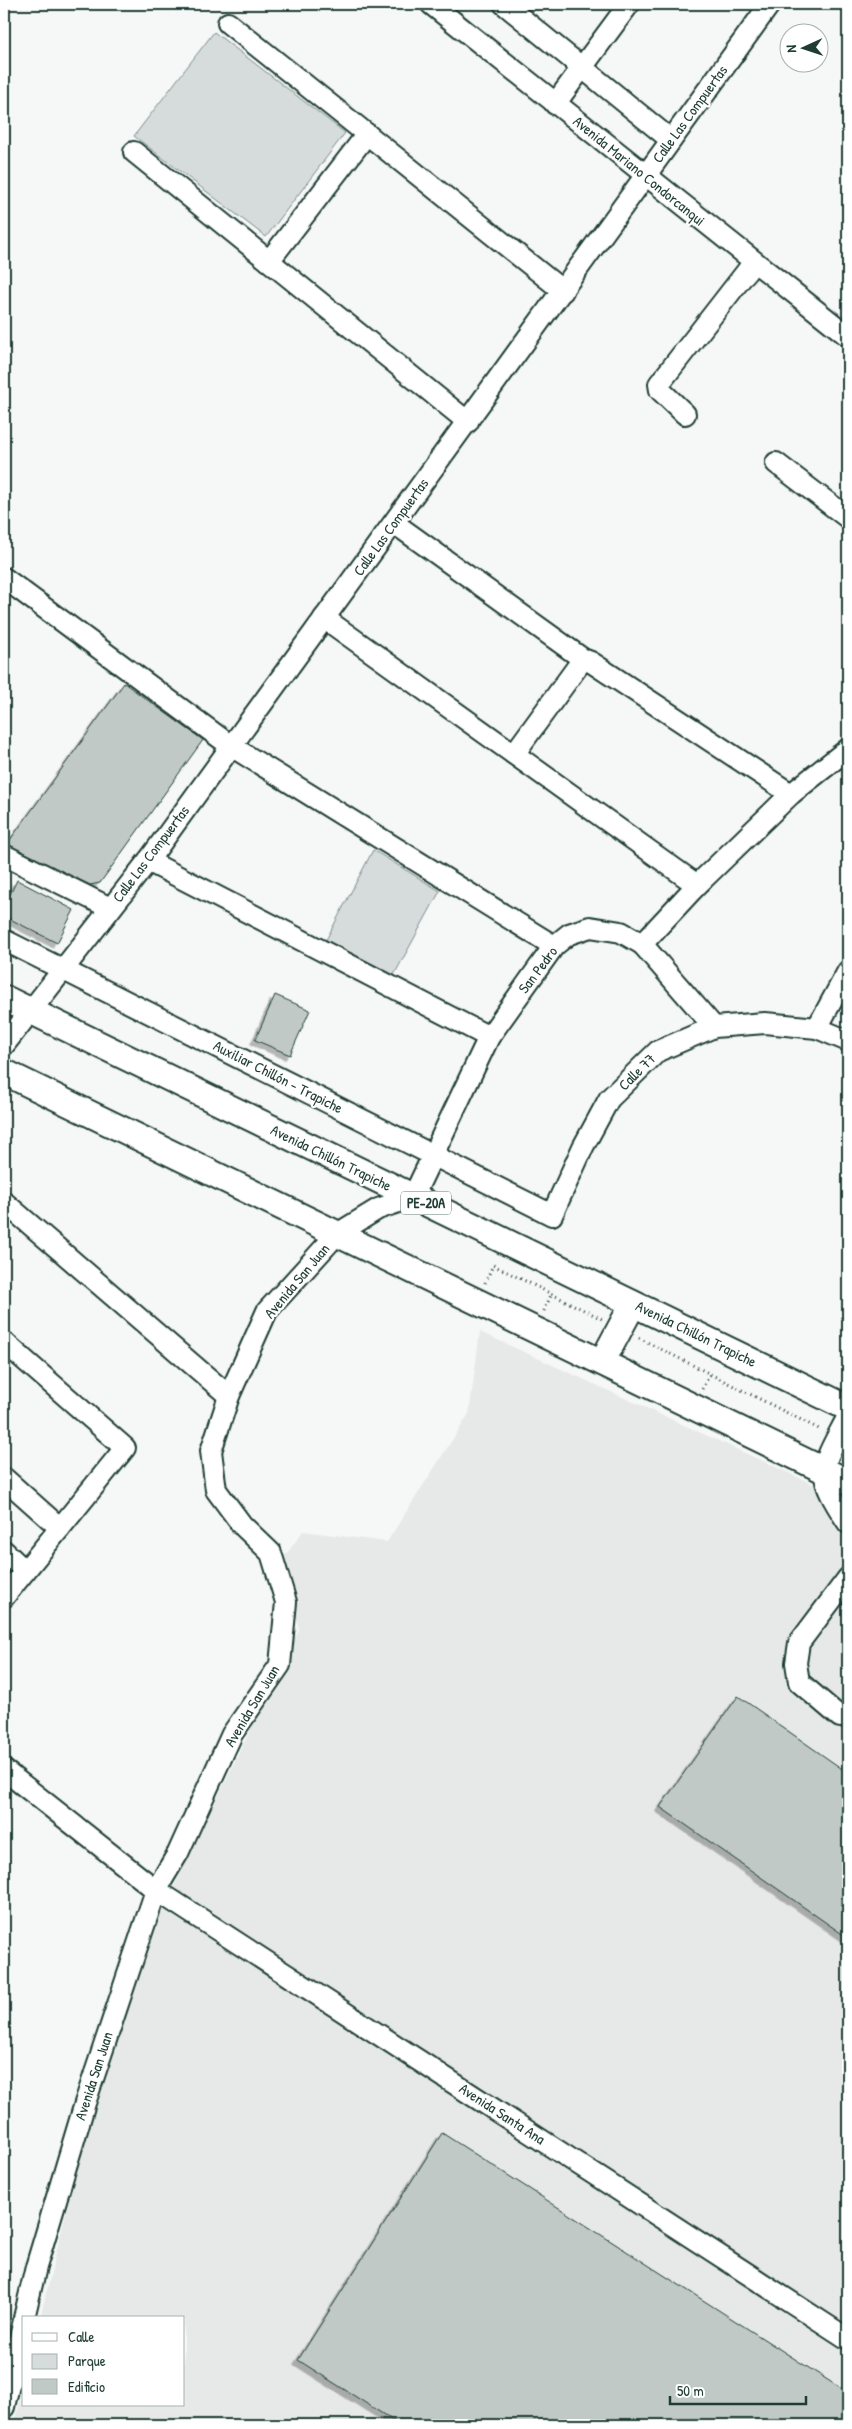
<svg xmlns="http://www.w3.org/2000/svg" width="852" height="2429" viewBox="0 0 852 2429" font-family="'Patrick Hand',sans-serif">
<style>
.built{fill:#e6e9e8}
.green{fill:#d6dcdb;stroke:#7a8c88}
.building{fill:#c0c9c6;stroke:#1f3d34;filter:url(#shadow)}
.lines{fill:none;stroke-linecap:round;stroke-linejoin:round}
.minor-casing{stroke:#1f3d34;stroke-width:24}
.major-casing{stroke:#1f3d34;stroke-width:29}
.path{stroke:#1f3d34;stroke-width:3;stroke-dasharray:1 4;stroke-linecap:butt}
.minor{stroke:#fff;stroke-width:20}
.major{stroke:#fff;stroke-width:25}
.labels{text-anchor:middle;stroke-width:4.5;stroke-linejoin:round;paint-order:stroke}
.shield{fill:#fff;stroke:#627771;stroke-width:1}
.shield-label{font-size:14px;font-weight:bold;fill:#1f3d34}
.street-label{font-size:15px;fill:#1f3d34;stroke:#fff}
</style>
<defs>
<filter id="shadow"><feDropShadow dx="-4.5" dy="4.5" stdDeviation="0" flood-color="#0004"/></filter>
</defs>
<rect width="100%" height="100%" fill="#f6f7f7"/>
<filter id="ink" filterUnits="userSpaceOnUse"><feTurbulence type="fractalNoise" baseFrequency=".02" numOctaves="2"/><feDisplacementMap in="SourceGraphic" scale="10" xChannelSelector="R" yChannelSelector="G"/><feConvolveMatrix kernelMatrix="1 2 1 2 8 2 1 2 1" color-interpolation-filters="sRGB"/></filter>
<g filter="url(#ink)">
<!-- built -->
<polygon class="built" points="480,1332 848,1500 848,2425 14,2425 24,2385 24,2405 184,2405 184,2318 40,2318 85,2136 159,1917 299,1630 285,1556 303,1531 387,1542 469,1414"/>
<!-- green -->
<g class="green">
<polygon points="214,32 345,133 266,237 134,136"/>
<polygon points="373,850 440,891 394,975 326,940"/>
</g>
<!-- building -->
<g class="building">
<polygon points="124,683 203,740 100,883 90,885 7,844"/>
<polygon points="17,880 74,910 57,943 4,916 4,907"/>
<polygon points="275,995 310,1010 290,1055 255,1040"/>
<polygon points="738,1696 848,1773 848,1938 660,1807"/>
<polygon points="442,2133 848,2393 848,2425 400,2425 298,2360"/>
</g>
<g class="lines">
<!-- minor casing -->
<g class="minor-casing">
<g id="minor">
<polyline points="431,4 848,336"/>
<polyline points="504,4 671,140"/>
<polyline points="228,23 563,291"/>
<polyline points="555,104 629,4"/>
<polyline points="134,152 468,422"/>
<polyline points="269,261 367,134"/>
<polyline points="685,414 660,390 659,384 754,262"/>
<polyline points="776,463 848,518"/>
<polyline points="394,523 583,659 591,662 791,794"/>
<polyline points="4,578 231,746 554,946"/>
<polyline points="324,618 697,885"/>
<polyline points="514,754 583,659"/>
<polyline points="4,855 110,908"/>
<polyline points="148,861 489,1037"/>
<polyline points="4,940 552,1215 583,1147 609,1099 658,1051 714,1027 765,1023 817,1028 848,1041"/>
<polyline points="642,944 714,1027"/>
<polyline points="817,1028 848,971"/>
<polyline points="4,1045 148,861 770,4"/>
<polyline points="4,1202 229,1396"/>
<polyline points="4,1342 125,1448 4,1597"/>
<path d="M848,1416C821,1469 813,1470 848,1523"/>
<polyline points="4,1478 60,1528"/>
<polyline points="4,1551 25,1571"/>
<polyline points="840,1717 799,1682 796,1663 799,1643 848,1578"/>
<polyline points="4,1770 156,1890 848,2339"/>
<polyline points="24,2318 36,2267 85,2103 156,1890 178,1853 232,1734 280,1665 286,1602 271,1553 242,1525 216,1490 211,1451 229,1396 267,1311 337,1234 378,1209 413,1197 489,1037 554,946 569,934 590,927 621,932 642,944 697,885 791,794 848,749"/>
<polyline points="4,2407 24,2320"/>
</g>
</g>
<!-- major casing -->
<g class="major-casing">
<g id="major">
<polyline points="4,998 848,1408"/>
<polyline points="4,1072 848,1482"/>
<polyline points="602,1362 633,1304"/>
</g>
</g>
<!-- path -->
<g class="path">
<polyline points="485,1283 493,1265 602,1319"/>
<polyline points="544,1311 552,1293"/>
<polyline points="639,1338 821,1430"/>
<polyline points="702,1389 710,1374"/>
</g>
<!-- minor -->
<use href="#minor" class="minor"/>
<!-- major -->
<use href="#major" class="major"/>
</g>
</g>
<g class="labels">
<!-- shield labels -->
<rect class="shield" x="401" y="1191.5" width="50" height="23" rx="4"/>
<g class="shield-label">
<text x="426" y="1208">PE-20A</text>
</g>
<!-- street labels -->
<g class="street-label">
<text transform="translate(690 114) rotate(-54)" y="5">Calle Las Compuertas</text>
<text transform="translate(639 171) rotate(39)" y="5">Avenida Mariano Condorcanqui</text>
<text transform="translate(391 527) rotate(-54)" y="5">Calle Las Compuertas</text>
<text transform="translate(151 854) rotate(-53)" y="5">Calle Las Compuertas</text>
<text transform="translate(538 970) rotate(-53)" y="5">San Pedro</text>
<text transform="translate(637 1072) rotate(-45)" y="5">Calle 77</text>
<text transform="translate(278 1077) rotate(27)" y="5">Auxiliar Chillón - Trapiche</text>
<text transform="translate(331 1158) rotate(26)" y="5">Avenida Chillón Trapiche</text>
<text transform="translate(297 1281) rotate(-50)" y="5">Avenida San Juan</text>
<text transform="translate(696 1334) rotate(26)" y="5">Avenida Chillón Trapiche</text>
<text transform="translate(252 1706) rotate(-59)" y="5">Avenida San Juan</text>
<text transform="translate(94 2076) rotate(-72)" y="5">Avenida San Juan</text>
<text transform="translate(502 2114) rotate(33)" y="5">Avenida Santa Ana</text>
</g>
</g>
<!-- margin -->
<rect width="852" height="2429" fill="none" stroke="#fff" stroke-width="20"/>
<rect x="10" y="10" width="832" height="2409" fill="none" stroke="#1f3d34" stroke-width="2" filter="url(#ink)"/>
<!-- legend -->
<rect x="22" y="2316" width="162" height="90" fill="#ffffff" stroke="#a5b1ae"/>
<rect x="32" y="2333" width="25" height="8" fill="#ffffff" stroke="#a5b1ae"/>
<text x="68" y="2342" font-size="15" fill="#1f3d34">Calle</text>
<rect x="32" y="2354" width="25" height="15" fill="#d6dcdb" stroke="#a5b1ae"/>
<text x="68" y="2366" font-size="15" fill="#1f3d34">Parque</text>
<rect x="32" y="2379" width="25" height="15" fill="#c0c9c6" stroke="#a5b1ae"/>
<text x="68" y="2392" font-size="15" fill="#1f3d34">Edificio</text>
<!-- north arrow -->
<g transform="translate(804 48) rotate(267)"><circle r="24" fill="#ffffff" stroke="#a5b1ae"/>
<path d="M0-4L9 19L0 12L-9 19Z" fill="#1f3d34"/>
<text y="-8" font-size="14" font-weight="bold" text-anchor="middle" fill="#1f3d34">N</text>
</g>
<!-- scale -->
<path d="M670 2396v8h136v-8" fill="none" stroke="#1f3d34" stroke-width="2.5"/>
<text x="677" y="2396" font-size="15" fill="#1f3d34" stroke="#ffffff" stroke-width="4" paint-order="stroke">50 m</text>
</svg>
